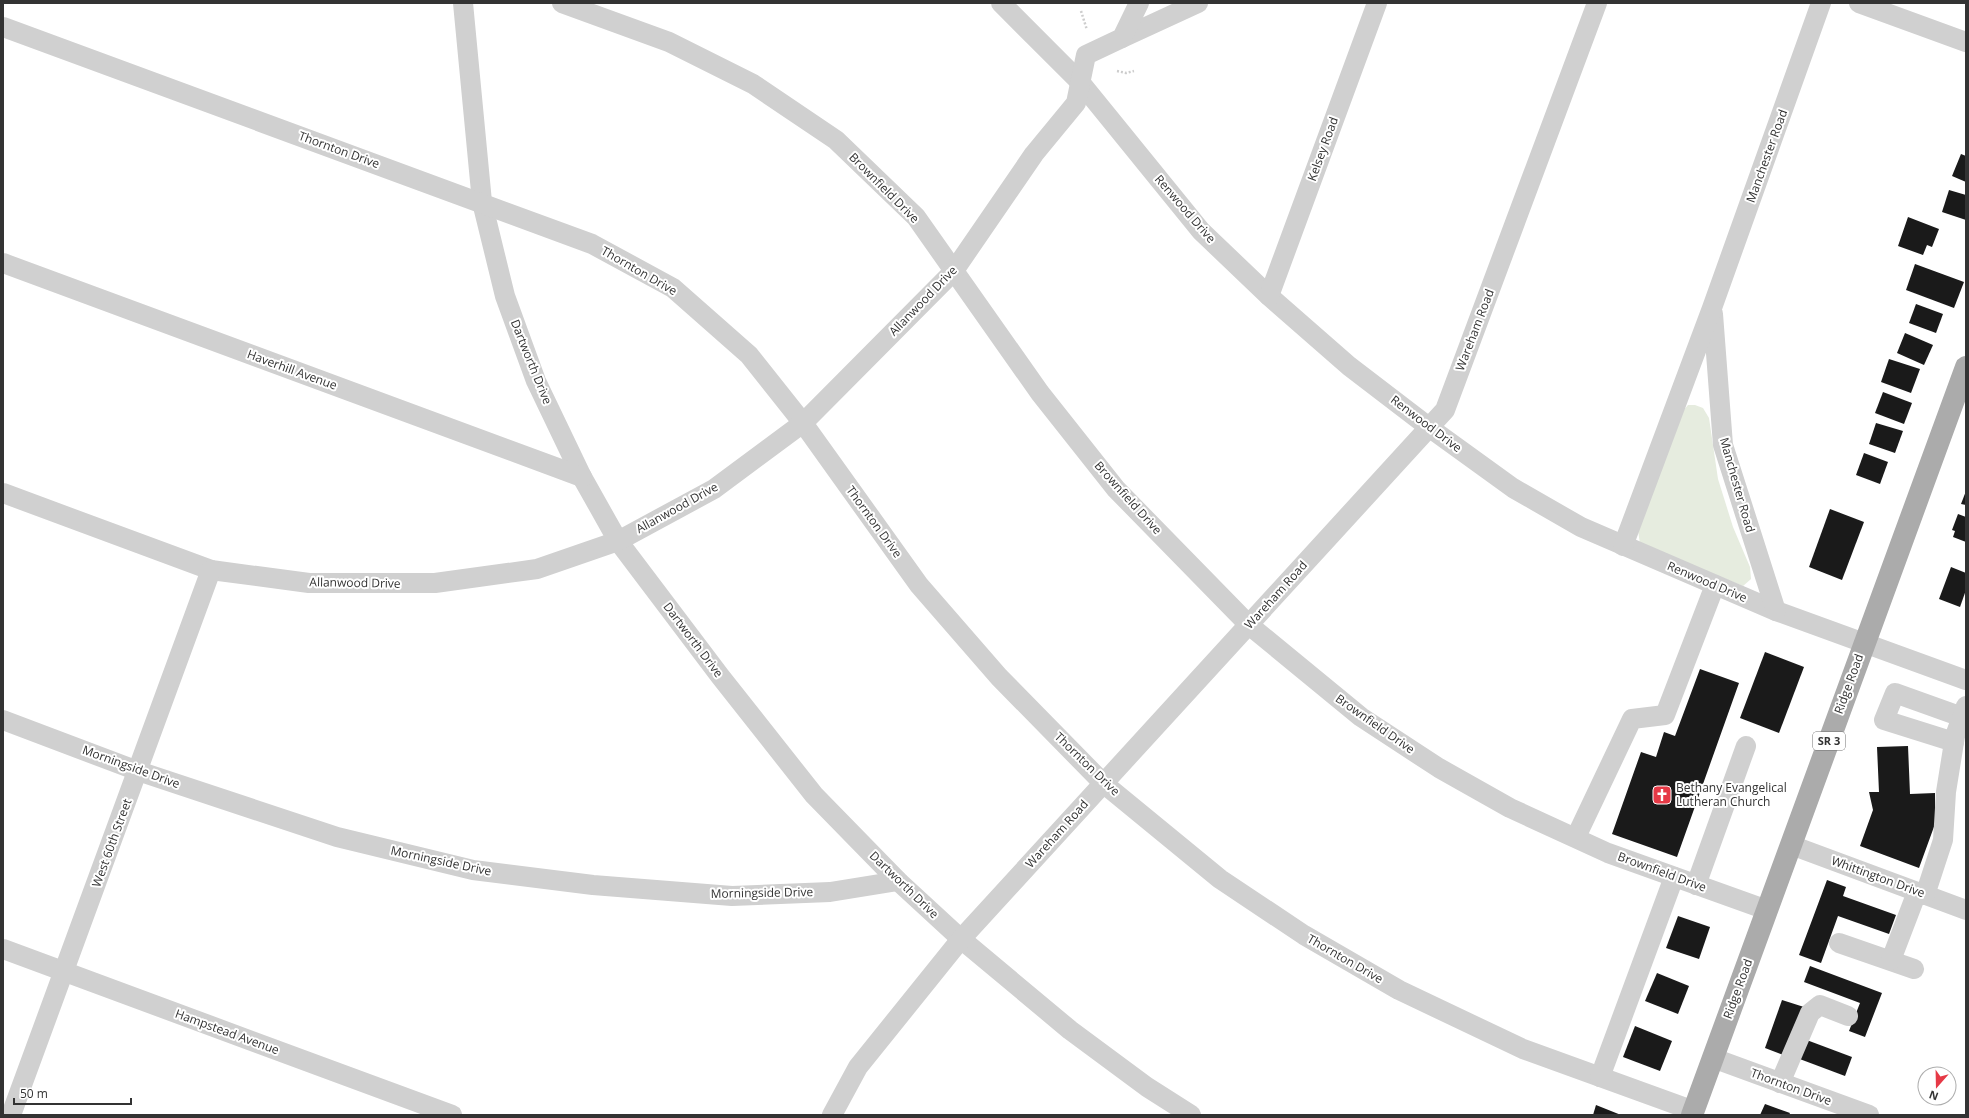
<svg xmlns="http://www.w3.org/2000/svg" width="1969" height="1118" viewBox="0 0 1969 1118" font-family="'Open Sans',sans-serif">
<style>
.green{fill:#e6ecdf}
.building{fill:#1a1a1a}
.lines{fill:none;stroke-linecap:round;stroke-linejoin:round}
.path{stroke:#cdcdcd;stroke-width:2.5;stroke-dasharray:2 2;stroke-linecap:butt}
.minor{stroke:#d0d0d0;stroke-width:20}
.major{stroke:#ababab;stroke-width:22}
.labels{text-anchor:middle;stroke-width:4;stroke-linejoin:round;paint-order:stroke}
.shield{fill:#fff;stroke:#707070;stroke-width:1}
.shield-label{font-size:11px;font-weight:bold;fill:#333}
.street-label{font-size:12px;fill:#333;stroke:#fff}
.poi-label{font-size:12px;fill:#333;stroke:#fff;text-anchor:start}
</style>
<rect width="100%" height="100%" fill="#fff"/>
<!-- green -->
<polygon class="green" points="1688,405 1695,405 1703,408 1709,418 1718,479 1733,527 1750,567 1751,579 1743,586 1640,544 1638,530 1682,412"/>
<!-- building -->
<g class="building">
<polygon points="1961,154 1966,156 1966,182 1952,176"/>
<polygon points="1949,190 1966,195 1966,220 1942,212"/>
<polygon points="1908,217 1939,229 1932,247 1927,245 1923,255 1898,246"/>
<polygon points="1915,264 1964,282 1954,308 1906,290"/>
<polygon points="1916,304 1943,314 1936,333 1909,323"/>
<polygon points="1905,333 1933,345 1924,365 1897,353"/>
<polygon points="1889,359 1920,369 1911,393 1881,382"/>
<polygon points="1883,392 1912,403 1904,424 1875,413"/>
<polygon points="1876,423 1903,431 1895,453 1869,444"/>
<polygon points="1864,453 1888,462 1880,484 1856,475"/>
<polygon points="1966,491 1966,505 1961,504"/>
<polygon points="1830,509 1864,522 1842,580 1809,567"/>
<polygon points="1958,514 1966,517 1966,542 1953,537 1955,531 1952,530"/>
<polygon points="1951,567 1966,573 1966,590 1960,607 1939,599"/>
<polygon points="1765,652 1804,667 1779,733 1740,718"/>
<polygon points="1700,669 1739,683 1677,857 1612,834 1641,752 1656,757 1664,732 1675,736"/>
<polygon points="1908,746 1910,794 1935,793 1935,824 1919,868 1860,846 1873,810 1869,792 1879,792 1877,747"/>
<polygon points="1827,880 1846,887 1843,896 1896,915 1889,934 1838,916 1821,963 1799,955"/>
<polygon points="1678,916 1710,927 1699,959 1666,948"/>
<polygon points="1810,966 1882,993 1865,1037 1849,1031 1860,1003 1804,982"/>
<polygon points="1657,973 1689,986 1678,1014 1645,1001"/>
<polygon points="1782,1000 1804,1007 1786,1056 1765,1048"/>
<polygon points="1635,1026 1672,1041 1660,1071 1623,1057"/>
<polygon points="1804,1039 1852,1057 1845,1076 1797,1058"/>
<polygon points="1765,1104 1790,1113 1789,1115 1760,1115"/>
<polygon points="1596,1105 1621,1115 1593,1115"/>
</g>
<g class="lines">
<!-- path -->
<g class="path">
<polyline points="1081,11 1087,30"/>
<polyline points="1117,71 1126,73 1134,71"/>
</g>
<!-- minor -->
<g class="minor">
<polyline points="463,3 482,202 505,296 536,381 582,477 618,541 720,676 814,795 898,881 961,939 1070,1030 1147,1087 1191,1115"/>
<polyline points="562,3 669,42 753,84 836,140 916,217 1040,393 1116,489 1249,625 1361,717 1439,768 1510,808 1608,853 1767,910"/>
<polyline points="1001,3 1080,82 1201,231 1269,296 1349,366 1430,428 1513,488 1581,527 1776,611 1966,680"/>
<polyline points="1859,3 1966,42"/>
<polyline points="3,27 592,244 673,288 749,355 803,423 919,585 999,677 1103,783 1220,879 1304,935 1399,990 1523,1049 1694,1111"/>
<polyline points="1122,38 1198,3"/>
<polyline points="3,263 582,477"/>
<polyline points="1269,296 1377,3"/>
<polyline points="1713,314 1723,445 1776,611"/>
<polyline points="3,493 211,570 309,583 435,583 537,569 618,541 714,489 803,423 953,272 1034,154 1076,103 1086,55 1122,38 1139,3"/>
<polyline points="1623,546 1712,308 1821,3"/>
<polyline points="3,720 138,771 337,837 473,870 593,885 732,896 830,892 898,881"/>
<polyline points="1954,742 1884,720 1895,693 1962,717"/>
<polyline points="1576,837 1632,719 1665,715 1715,585"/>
<polyline points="1791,845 1966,910"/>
<polyline points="1696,885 1746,746"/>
<polyline points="1925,895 1943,840 1946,792 1955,736 1966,706"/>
<polyline points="1839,943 1914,969"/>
<polyline points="3,949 452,1115"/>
<polyline points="1891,960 1917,892"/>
<polyline points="1713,1058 1869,1115"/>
<polyline points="1600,1077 1674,877"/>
<polyline points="1780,1083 1810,1013 1820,1005 1848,1016"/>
<polyline points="11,1115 211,570"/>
<polyline points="832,1115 858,1067 961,939 1445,410 1597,3"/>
</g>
<!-- major -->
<polyline class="major" points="1692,1115 1966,367"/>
</g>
<!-- icons -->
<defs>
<g id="church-square" transform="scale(1)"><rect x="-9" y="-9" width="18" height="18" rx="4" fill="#e63946" stroke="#fff"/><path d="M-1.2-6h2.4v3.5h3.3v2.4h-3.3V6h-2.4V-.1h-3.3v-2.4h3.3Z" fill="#fff"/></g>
</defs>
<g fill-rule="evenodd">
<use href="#church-square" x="1662" y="795"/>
</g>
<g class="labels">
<!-- shield labels -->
<rect class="shield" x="1813" y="732" width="32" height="18" rx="3"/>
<g class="shield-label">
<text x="1829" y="745">SR 3</text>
</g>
<!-- street labels -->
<g class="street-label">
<text transform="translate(1323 149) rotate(-70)" y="4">Kelsey Road</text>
<text transform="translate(339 150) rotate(20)" y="4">Thornton Drive</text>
<text transform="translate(1767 156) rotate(-70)" y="4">Manchester Road</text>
<text transform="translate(884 188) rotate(45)" y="4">Brownfield Drive</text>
<text transform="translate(1185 209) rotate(49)" y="4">Renwood Drive</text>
<text transform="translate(639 271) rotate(30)" y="4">Thornton Drive</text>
<text transform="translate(923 301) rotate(-46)" y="4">Allanwood Drive</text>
<text transform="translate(1475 330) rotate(-69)" y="4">Wareham Road</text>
<text transform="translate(531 362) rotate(68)" y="4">Dartworth Drive</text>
<text transform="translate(292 370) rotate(20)" y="4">Haverhill Avenue</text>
<text transform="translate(1426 424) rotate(37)" y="4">Renwood Drive</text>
<text transform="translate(1737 485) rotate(74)" y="4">Manchester Road</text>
<text transform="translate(1128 498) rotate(48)" y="4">Brownfield Drive</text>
<text transform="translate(677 508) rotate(-29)" y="4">Allanwood Drive</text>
<text transform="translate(874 522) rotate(54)" y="4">Thornton Drive</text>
<text transform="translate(1707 582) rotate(23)" y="4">Renwood Drive</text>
<text transform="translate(355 583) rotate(1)" y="4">Allanwood Drive</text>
<text transform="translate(1276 595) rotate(-48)" y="4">Wareham Road</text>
<text transform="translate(693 640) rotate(53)" y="4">Dartworth Drive</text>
<text transform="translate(1849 684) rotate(-70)" y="4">Ridge Road</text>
<text transform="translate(1375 724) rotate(35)" y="4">Brownfield Drive</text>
<text transform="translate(1087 764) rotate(44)" y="4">Thornton Drive</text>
<text transform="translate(131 767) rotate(20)" y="4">Morningside Drive</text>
<text transform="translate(1057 834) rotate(-48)" y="4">Wareham Road</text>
<text transform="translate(112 843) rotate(-70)" y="4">West 60th Street</text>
<text transform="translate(441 861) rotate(12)" y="4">Morningside Drive</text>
<text transform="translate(1662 872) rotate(20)" y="4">Brownfield Drive</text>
<text transform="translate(1878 877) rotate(20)" y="4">Whittington Drive</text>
<text transform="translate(904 885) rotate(44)" y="4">Dartworth Drive</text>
<text transform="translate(762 893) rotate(-1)" y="4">Morningside Drive</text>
<text transform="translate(1345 959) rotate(30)" y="4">Thornton Drive</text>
<text transform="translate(1738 989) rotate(-70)" y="4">Ridge Road</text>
<text transform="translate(227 1032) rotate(20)" y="4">Hampstead Avenue</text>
<text transform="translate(1791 1087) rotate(20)" y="4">Thornton Drive</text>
</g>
<!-- poi labels -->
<g class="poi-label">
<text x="1676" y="792">Bethany Evangelical<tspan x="1676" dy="14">Lutheran Church</tspan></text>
</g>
</g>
<!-- border -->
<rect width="1969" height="1118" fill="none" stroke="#333333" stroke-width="8"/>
<!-- north arrow -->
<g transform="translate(1937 1086) rotate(200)"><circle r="19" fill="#ffffff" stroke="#adadad"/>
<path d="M0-3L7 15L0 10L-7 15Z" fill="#e63946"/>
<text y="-6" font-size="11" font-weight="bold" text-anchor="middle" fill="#333333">N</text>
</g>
<!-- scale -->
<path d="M14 1098v6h117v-6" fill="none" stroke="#333333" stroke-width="2"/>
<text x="20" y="1098" font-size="12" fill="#333333" stroke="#ffffff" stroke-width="3" paint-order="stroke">50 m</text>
</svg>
